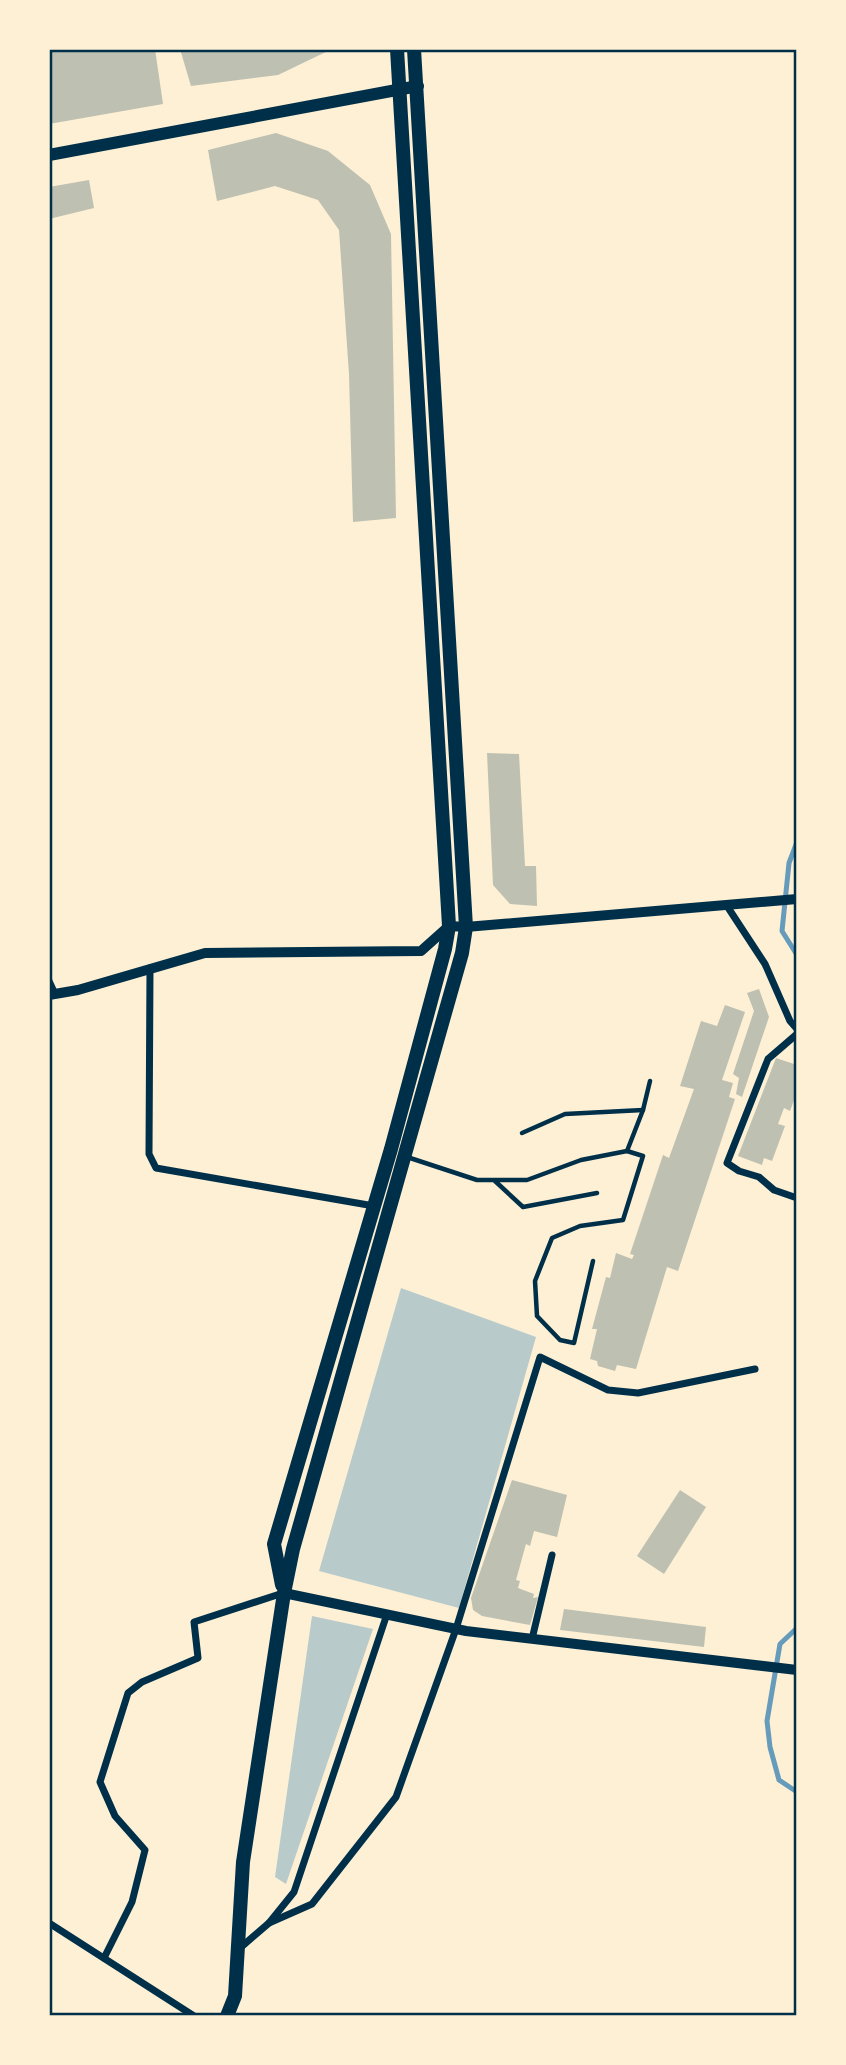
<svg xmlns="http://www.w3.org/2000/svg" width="846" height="2065" viewBox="0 0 846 2065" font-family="'Titillium Web',sans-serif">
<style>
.green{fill:#b9caca}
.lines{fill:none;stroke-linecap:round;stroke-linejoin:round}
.stream{stroke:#669bbc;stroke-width:5}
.building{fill:#bec0b2}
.service{stroke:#003049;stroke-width:4.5}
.minor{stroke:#003049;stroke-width:7}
.tertiary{stroke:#003049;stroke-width:10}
.secondary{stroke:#003049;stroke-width:12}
.primary{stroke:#003049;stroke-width:14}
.neatline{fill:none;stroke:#003049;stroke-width:2.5}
</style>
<rect width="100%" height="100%" fill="#fdf0d5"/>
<!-- green -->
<g class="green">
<polygon points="401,1288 536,1337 459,1608 319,1571"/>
<polygon points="312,1616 373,1629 286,1884 275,1877"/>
</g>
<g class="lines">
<!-- stream -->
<g class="stream">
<polyline points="797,842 789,863 782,931 797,955"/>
<polyline points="797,1628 780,1644 767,1721 770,1747 779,1780 797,1792"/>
</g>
</g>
<!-- building -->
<g class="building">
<polygon points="49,49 155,49 163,104 49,124"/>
<polygon points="180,49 332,49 278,75 191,86"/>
<polygon points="276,133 328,151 370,185 391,234 396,518 353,522 349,374 339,230 318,200 275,186 217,201 208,150"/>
<polygon points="89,180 94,208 49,219 49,187"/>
<polygon points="487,753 519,754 525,866 536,866 537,906 510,904 493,885"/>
<polygon points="759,989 769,1017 742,1097 736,1094 739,1078 733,1074 754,1011 747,993"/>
<polygon points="725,1005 745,1012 722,1080 733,1083 729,1097 735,1099 678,1271 667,1267 636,1369 617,1365 615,1371 598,1366 597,1361 590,1359 597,1329 592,1329 606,1277 610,1278 616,1253 632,1259 634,1255 630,1254 663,1155 669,1158 694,1089 680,1086 701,1021 717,1026"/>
<polygon points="776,1058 797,1065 797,1092 790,1111 784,1108 778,1124 785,1126 772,1161 764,1158 762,1165 738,1156"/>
<polygon points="512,1480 567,1495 557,1537 534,1531 530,1546 526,1544 516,1580 520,1581 518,1588 534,1594 533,1598 538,1597 530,1625 482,1616 473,1610 471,1598"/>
<polygon points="680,1490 706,1507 664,1574 637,1556"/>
<polygon points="564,1609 706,1627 704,1647 560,1630"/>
</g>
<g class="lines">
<!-- service -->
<g class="service">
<polyline points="522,1133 565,1114 643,1110"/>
<polyline points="407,1157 477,1180 527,1180 581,1160 627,1151"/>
<polyline points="495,1181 523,1207 597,1193"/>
<polyline points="593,1261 574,1343 560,1340 537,1316 535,1281 552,1238 580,1226 623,1220 643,1156 627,1151 643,1110 650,1081"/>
</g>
<!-- minor -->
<g class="minor">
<polyline points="727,906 765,964 790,1021 797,1029"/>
<polyline points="150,968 149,1154 156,1168 374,1206"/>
<polyline points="49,981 55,994"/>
<polyline points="797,1034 768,1059 727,1163 739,1171 759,1177 774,1190 797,1198"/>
<polyline points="532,1639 552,1555"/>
<polyline points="49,1923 194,2016"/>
<polyline points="269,1923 312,1904 396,1797 456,1629 540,1357 608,1390 638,1393 755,1369"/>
<polyline points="240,1948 269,1923 294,1892 387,1614"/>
<polyline points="104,1958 132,1902 145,1850 115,1816 100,1782 128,1693 142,1682 198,1658 194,1622 283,1593"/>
</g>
<!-- tertiary -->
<g class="tertiary">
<polyline points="49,995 78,990 205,953 421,951 449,926 466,927 797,899"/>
<polyline points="284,1593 466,1631 797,1670"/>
</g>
<!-- secondary -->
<polyline class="secondary" points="49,155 418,86"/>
<!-- primary -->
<g class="primary">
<polyline points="282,1585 274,1544 391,1149 445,949 449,926 397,49"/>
<polyline points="227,2016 235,1996 243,1862 284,1593 293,1549 462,953 466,927 414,49"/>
</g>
</g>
<!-- border -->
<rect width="846" height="2065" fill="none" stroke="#fdf0d5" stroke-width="102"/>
<rect x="51" y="51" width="744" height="1963" class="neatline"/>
</svg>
